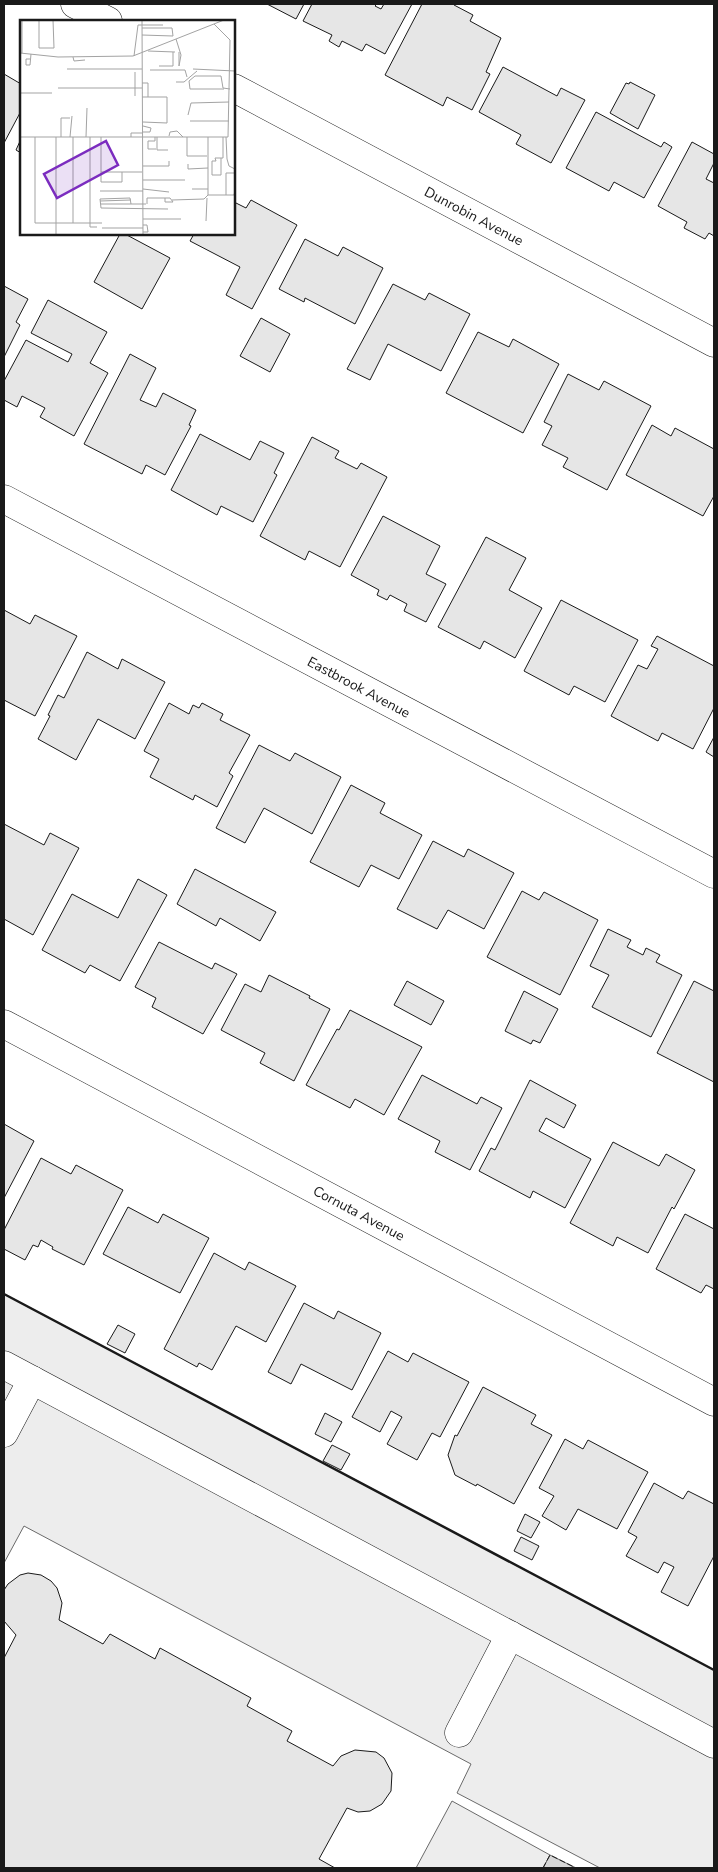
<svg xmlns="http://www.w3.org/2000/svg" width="718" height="1872" viewBox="0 0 718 1872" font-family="'Nunito Sans',sans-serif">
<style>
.built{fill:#ededed;stroke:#6a6a6a}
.water{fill:#d7d7d7;stroke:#6a6a6a}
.building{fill:#e6e6e6;stroke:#1a1a1a}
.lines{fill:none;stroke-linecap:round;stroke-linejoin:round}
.minor-casing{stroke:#1a1a1a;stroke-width:29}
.minor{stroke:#fff;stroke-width:28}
.fence{stroke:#1a1a1a;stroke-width:1;stroke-dasharray:6 2.5;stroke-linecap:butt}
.wall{stroke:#1a1a1a;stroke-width:2.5}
.labels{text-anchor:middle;stroke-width:4;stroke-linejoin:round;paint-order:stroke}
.street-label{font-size:14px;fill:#1a1a1a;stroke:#fff}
.inset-road{fill:none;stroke:#a3a3a3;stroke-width:1}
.view{fill:#7b2cbf;fill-opacity:0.15;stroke:#7b2cbf;stroke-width:2.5}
.inset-edge{fill:none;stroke:#1a1a1a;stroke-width:2.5}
</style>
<rect width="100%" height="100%" fill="#fff"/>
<!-- built -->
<g class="built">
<polygon points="4,1294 714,1670 714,1868 600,1868 457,1793 471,1764 24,1526 4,1563"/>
<polygon points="452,1801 550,1855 543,1868 416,1868"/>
</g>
<!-- water -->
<polygon class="water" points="550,1855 576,1868 543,1868"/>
<!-- building -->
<g class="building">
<polygon points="267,4 304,4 296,19"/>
<polygon points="312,4 377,4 375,6 381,9 384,4 412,4 385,54 366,44 362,51 342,41 339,47 329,41 332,35 303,21"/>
<polygon points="422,4 455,4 454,5 473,15 470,21 501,38 486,72 490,74 472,110 447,97 443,106 385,75"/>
<polygon points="503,67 557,96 561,88 585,100 551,163 516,144 521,135 479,112"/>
<polygon points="4,74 21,84 21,111 4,143"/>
<polygon points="630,82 655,95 638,129 610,113 626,83 629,84"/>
<polygon points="596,112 661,147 664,142 672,147 644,198 614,182 609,191 566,168"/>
<polygon points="21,139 21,153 16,150"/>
<polygon points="692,142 714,154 714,163 706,179 714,183 714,236 709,233 705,239 684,228 687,222 658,206"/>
<polygon points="251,200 297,225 252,309 226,295 240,267 190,241 194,234 234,234 234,202 246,208"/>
<polygon points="120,234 125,234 170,258 142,309 94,282"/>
<polygon points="305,239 338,256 343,247 383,268 355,324 305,298 304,302 279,289"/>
<polygon points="393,284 425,300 429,293 470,314 441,371 388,344 370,380 347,369"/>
<polygon points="4,286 28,299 16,322 20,325 4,357"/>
<polygon points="48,300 107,332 90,363 108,373 74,436 40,417 45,408 22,396 17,407 4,400 4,381 26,340 68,362 72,354 31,333"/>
<polygon points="261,318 290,334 270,372 240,356"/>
<polygon points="478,332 509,347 513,339 559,364 523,433 446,393"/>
<polygon points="130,354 156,368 140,400 156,407 163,393 196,410 189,425 191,426 165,475 146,465 142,474 84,444"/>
<polygon points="568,374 599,390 604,381 651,406 607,490 563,467 568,458 542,445 552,426 544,422"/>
<polygon points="652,425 671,436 675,428 714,449 714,496 703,516 626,475"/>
<polygon points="200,434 250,460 260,441 284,453 274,473 277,475 253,522 221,506 217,515 171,490"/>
<polygon points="312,437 339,451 335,458 357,469 361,463 387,477 340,567 309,551 305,560 260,536"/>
<polygon points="383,516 440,546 426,574 446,584 426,622 404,611 407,604 390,595 387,600 377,595 379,590 351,575"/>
<polygon points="486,537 526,558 509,590 542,608 515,658 484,641 480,649 438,627"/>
<polygon points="561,600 638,640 605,702 574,686 569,695 524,671"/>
<polygon points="4,610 30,624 35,615 77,636 35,716 4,700"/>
<polygon points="657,636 714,666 714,708 693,749 662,733 658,741 611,716 638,665 647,669 658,649 651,646"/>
<polygon points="87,652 118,669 122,659 165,682 135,739 98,719 76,760 38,739 50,716 48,715 58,695 64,698"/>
<polygon points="169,703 189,714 193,705 199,708 202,703 223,714 220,720 250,735 229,773 233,776 217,807 195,795 193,800 150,777 159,759 144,751"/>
<polygon points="714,737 714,757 706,752"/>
<polygon points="259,745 290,761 295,753 341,777 312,834 264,808 245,843 216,828"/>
<polygon points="351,785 385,803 380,813 422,835 399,879 371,865 359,887 310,862"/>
<polygon points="4,824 44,845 50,833 79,848 33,935 4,919"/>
<polygon points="433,841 464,857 468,849 514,873 484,929 448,910 437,929 397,909"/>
<polygon points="195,869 276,912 260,941 220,918 216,926 177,904"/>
<polygon points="138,879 167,895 120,981 90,965 85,973 42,950 72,894 118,918"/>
<polygon points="522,891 539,900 544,892 598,920 560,995 487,957"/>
<polygon points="608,929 631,940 627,947 643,955 646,948 660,955 656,962 682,975 651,1037 592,1007 609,975 590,966"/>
<polygon points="159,942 212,969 215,963 237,974 203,1034 152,1007 156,998 135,987"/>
<polygon points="269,975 310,996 309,998 330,1009 294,1081 260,1063 265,1053 221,1030 245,984 261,992"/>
<polygon points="407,981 444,1001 431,1025 394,1005"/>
<polygon points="694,981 714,991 714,1082 657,1053"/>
<polygon points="524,991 558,1009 540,1043 533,1040 531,1044 505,1031"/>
<polygon points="350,1010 422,1047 384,1115 355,1099 350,1108 306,1085 337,1029 339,1030"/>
<polygon points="422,1075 477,1104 481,1097 502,1108 470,1170 435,1152 440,1141 398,1119"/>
<polygon points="530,1080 576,1105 564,1128 546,1118 539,1131 591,1159 565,1208 533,1191 530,1198 479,1171 491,1148 495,1150"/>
<polygon points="4,1124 34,1141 4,1198"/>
<polygon points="613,1142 659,1166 666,1154 695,1170 674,1209 672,1207 648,1253 617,1237 613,1246 570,1223"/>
<polygon points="41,1158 71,1174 76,1165 123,1190 84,1265 52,1249 53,1247 41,1240 38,1247 33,1245 25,1260 4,1249 4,1230"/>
<polygon points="128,1207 158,1223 163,1214 209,1238 180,1293 103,1254"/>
<polygon points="685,1214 714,1229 714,1289 706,1285 701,1293 656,1269"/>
<polygon points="214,1253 245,1270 249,1262 296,1286 266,1342 236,1326 212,1370 199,1363 197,1367 164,1349"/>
<polygon points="304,1303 334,1319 338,1311 381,1333 352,1390 301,1364 291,1384 268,1372"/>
<polygon points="118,1325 135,1334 125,1353 107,1344"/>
<polygon points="388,1351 408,1362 413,1353 469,1382 440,1437 432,1433 417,1460 387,1444 402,1417 391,1411 380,1432 352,1417"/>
<polygon points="483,1387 536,1415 531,1424 552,1435 514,1504 477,1484 476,1486 455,1475 448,1455 455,1435 457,1436"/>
<polygon points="325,1413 342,1422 331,1442 315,1434"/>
<polygon points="565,1439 583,1449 588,1440 648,1472 617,1529 578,1509 566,1530 542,1516 554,1496 539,1488"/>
<polygon points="332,1445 350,1454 341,1470 323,1461"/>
<polygon points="654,1483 683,1499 688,1491 714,1504 714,1556 688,1606 661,1592 674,1567 664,1562 658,1573 626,1556 637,1537 628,1532"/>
<polygon points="525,1514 540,1522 531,1538 517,1531"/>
<polygon points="521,1537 539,1546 532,1560 514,1551"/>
<polygon points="28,1573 41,1575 51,1581 57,1588 62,1603 59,1620 103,1644 110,1634 155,1659 160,1648 251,1698 247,1706 292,1731 287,1741 333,1766 341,1756 355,1750 376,1752 384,1758 392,1773 391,1791 382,1804 370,1811 358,1812 347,1808 319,1859 335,1868 4,1868 4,1658 16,1635 4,1621 4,1590 8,1584 20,1575"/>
</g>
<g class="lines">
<!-- minor casing -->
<g class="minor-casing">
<g id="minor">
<polyline points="75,4 108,21"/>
<polyline points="234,88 714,343"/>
<polyline points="4,499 714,874"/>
<polyline points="4,1024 714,1402"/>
<polyline points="4,1365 714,1744"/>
<polyline points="4,1433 32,1380"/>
<polyline points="459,1733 510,1635"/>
</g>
</g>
<!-- minor -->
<use href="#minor" class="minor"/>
<!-- fence -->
<polyline class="fence" points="543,1868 550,1855 576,1868"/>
<!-- wall -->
<polyline class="wall" points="4,1294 714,1670"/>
</g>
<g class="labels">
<!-- street labels -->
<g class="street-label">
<text transform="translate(474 216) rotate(28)" y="5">Dunrobin Avenue</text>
<text transform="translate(359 687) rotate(28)" y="5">Eastbrook Avenue</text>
<text transform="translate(359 1213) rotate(28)" y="5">Cornuta Avenue</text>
</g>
</g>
<!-- overview -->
<g transform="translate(20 20)">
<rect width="215" height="215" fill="#fff"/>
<path class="inset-road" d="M2,0V33M19,0V28H34L33,0M122,0L123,215M122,8H152L153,16M122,15L153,16M156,19L161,35L159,46V32M128,31L155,32M0,33L38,37L113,36L204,0M114,36L118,5H143M53,37L54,41L65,40M10,39H6V45H10L11,34M139,46H153V32M47,49H122M173,49L215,51M130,50H165L167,57M115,52V76M156,62H164L177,51M122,63H128V77M38,68H122M204,69H170L169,61L175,56H201L203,68L210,69M0,73H32M122,77H147V103L123,102M168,95L171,83L209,82M170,101H209M123,106L131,108L130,112H123M149,116L150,112L157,111L163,117M0,117H208L210,20L194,4M15,117V203H82M36,117V215M41,117V98H50M50,117L52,96M53,117V203M66,117L67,88M70,117V207H77M81,117V162H102V152M111,117V113H123M135,117V121H128V129H136M137,117V130H148M167,117V136H187M188,117V175M206,117L207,139L209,146L215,149M201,138V155H192V141H196L195,138H203V117M168,144V149L188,148M123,146H149V141M81,152H122M123,160H165M123,169L149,172M172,169H188M80,171H123M188,175H214L215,171M206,175V153H215M152,180L184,179L188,175M80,181L111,180M81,184H111M126,184H111L110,178L80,179L81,188L148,189M127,184V178H150L153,182H145V178M123,199H161M186,201L187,178M82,208H123M123,212H128L127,205H123"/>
<path class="view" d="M86,121L98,145L37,178L24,154Z"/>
<rect width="215" height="215" class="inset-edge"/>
</g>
<!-- border -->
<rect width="718" height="1872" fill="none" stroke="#1a1a1a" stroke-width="10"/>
</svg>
